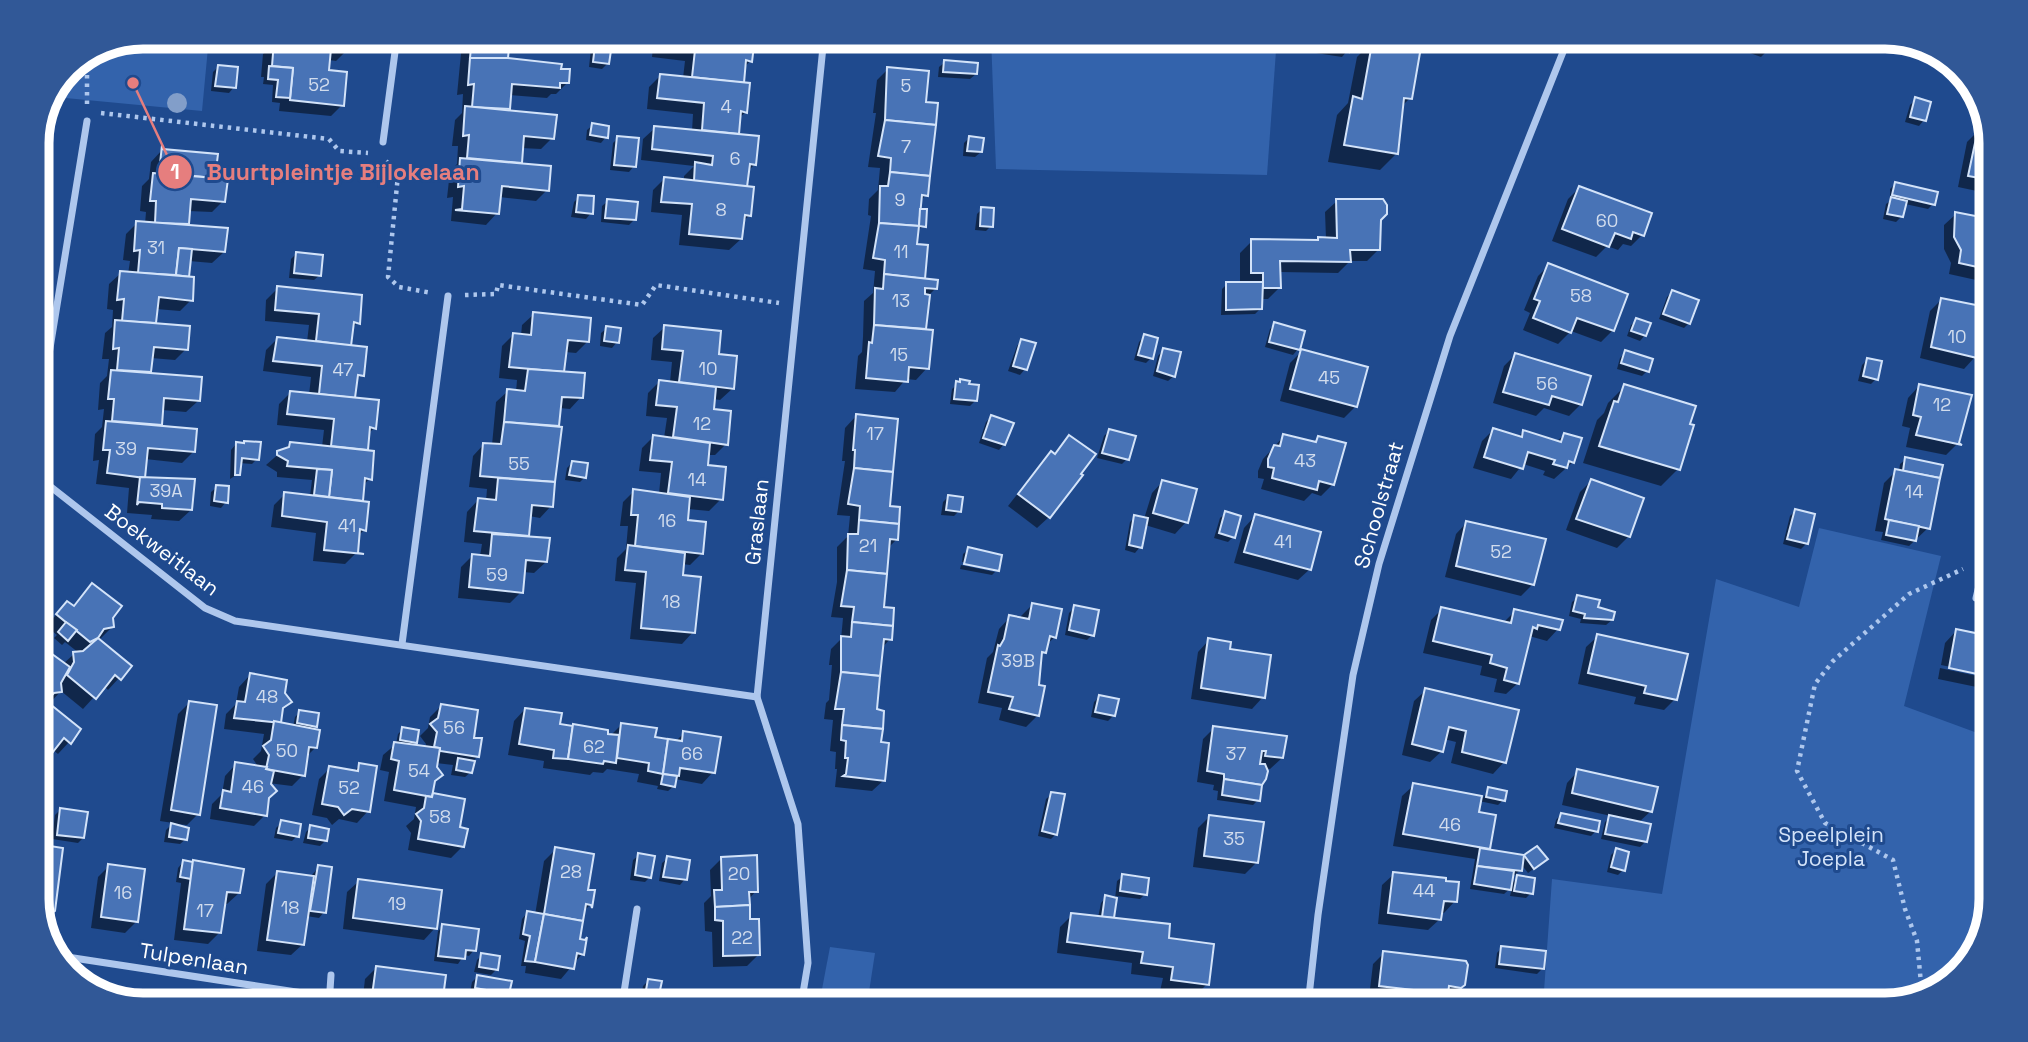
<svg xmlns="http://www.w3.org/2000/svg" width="2028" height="1042" viewBox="0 0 2028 1042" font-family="'Space Grotesk',sans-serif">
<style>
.green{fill:#3363ac}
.shadow{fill:#0007}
.building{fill:#4873b6;stroke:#d3e3f9;stroke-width:2}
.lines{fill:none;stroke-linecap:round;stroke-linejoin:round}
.path{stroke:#aec7ed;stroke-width:4.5;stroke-dasharray:3.5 5;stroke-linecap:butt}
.street{stroke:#aec7ed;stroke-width:7}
.tree{fill:#829ec9}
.labels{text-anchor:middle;stroke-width:6;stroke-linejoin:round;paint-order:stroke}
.number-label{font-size:18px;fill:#d1dced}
.street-label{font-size:21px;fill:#fff;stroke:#1f4a8e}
.park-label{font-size:21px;fill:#d3e3f9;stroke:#1f4a8e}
.rim{fill:none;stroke:#fff;stroke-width:9}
.leader{fill:none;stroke:#e67e7e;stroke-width:2.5}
.callout-dot{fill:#e67e7e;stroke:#1f4a8e;stroke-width:2.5}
.mark-label{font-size:21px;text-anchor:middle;font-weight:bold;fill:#fff}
.callout-label{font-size:23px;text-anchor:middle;font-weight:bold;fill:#e67e7e;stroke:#1f4a8e;stroke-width:6;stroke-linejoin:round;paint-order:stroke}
</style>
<rect width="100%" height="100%" fill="#1f4a8e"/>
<!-- green -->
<g class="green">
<polygon points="143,37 209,37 202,111 55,97 68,68"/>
<polygon points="991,37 1277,37 1267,175 996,169"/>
<polygon points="1819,528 1941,556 1904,706 1991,738 1991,899 1980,946 1944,987 1885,1005 1543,1005 1552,879 1662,894 1716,579 1799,607"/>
<polygon points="830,947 875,953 867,1005 819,1005"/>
</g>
<!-- shadow -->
<g class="shadow">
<polygon points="287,37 349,37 348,49 336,61 329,60 327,72 342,105 331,116 279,111 280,103 272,102 273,85 263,84 264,77 261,77 263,54 275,43 286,44"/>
<polygon points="457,37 555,37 545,47 508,43 506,60 559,70 567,83 556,94 551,94 547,98 509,95 508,111 552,138 541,149 521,148 520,165 547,190 536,201 499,197 497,213 486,225 451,221 453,197 447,198 450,171 457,164 458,146 452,146 455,120 462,113 463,94 457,95 462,43 456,43"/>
<polygon points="596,37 611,37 608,63 602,69 589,67 592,40"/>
<polygon points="654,37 753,37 750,61 744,68 742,84 746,112 738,119 737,136 754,165 747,172 745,188 749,216 742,222 741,239 729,250 679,245 682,215 651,212 653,190 664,179 684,182 684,176 694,166 641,160 643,139 655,128 692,131 693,114 647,109 649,87 660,76 683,78 685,61 652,57"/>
<polygon points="890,37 937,37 929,45 890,41"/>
<polygon points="1319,37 1349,37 1347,51 1342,57 1316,53"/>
<polygon points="1715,37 1774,37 1772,46 1761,57 1714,40"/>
<polygon points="1374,40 1410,98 1400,108 1397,153 1380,170 1328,162 1337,115 1348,103 1357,57"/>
<polygon points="945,62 976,74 970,79 938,77 939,67"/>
<polygon points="218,67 234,87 229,93 211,91 213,72"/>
<polygon points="888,69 924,104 926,195 919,202 919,210 924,226 916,231 915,246 924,280 936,288 928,296 924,331 927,368 916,380 906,379 895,392 855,389 858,356 862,352 863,337 864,301 873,293 875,271 863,269 871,216 868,215 869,199 878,190 880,168 868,167 876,113 873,113 877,80"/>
<polygon points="1966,78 1973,84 1979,101 1962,97"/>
<polygon points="1916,99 1924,120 1919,126 1905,122 1910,105"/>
<polygon points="593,125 606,137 601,143 586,140 587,130"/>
<polygon points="1978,131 1990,133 1991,137 1991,194 1958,187 1967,142"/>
<polygon points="618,138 634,166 629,172 610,170 613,143"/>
<polygon points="969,138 981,152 975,157 963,156 964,143"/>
<polygon points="162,150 216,155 213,180 223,201 212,212 188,211 187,226 224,252 212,263 189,261 187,278 191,300 180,311 156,309 154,324 186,349 175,360 151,358 150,373 198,401 186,412 162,410 160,427 193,452 182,463 145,459 143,479 191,510 179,521 151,519 152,515 127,513 129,488 96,484 99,460 93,461 95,434 102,427 104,409 98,410 100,383 107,376 109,359 102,359 105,333 112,327 113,310 107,309 109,284 121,273 128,274 130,261 123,260 126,234 137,223 145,224 146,212 140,211 142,186 149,179 151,162"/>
<polygon points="1895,184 1933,204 1928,209 1905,204 1902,216 1896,222 1883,219 1886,204 1890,201 1890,189"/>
<polygon points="1579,188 1642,235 1631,246 1623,244 1618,250 1607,246 1596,257 1552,241 1568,199"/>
<polygon points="579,197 591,213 586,219 571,217 574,202"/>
<polygon points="608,201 634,220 629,225 601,222 602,206"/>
<polygon points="1337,201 1380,220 1379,249 1367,261 1350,261 1338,273 1279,272 1279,288 1268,299 1260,299 1260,309 1255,314 1221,315 1222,289 1227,284 1240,284 1240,253 1252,241 1316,242 1318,239 1326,239 1325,212"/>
<polygon points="982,209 991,226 986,231 975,230 977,214"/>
<polygon points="1956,214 1991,221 1991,276 1985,282 1949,274 1951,263 1944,249 1944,225"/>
<polygon points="296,254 320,275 314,280 289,278 291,259"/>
<polygon points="1549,265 1613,330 1601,342 1571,331 1558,344 1523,330 1530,313 1524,310 1538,276"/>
<polygon points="278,288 358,322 351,329 349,347 362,374 355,381 354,399 375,427 368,434 366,452 370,478 363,486 361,503 365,529 358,536 356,553 345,564 313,561 316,533 271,527 274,505 285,494 310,496 312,480 277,477 277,472 266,465 290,444 322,447 324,430 277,425 279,404 290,393 309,395 311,377 263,371 266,350 277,339 307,342 309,325 265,321 266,300"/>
<polygon points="1672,292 1689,323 1684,328 1659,319 1667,297"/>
<polygon points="1941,300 1975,357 1964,369 1920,358 1930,311"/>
<polygon points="534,314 587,342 576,353 565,352 562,373 581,397 570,409 559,408 557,427 560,428 551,506 540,518 529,516 527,538 546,562 534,573 523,572 521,592 510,603 458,598 461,567 473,555 480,556 482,544 464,542 467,512 478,500 486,501 487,489 469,487 473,456 484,444 492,445 496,402 508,391 516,392 517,380 499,378 502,346 513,335 521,336 522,325"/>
<polygon points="1637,320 1645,335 1640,341 1627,336 1631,325"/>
<polygon points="1275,324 1298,349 1293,355 1265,347 1270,329"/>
<polygon points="665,327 717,356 732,389 720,400 713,399 712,411 726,444 715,455 707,455 706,467 721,499 709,511 688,509 686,522 701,554 690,565 682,564 681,576 693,632 682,644 630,639 636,583 615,581 617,558 626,549 628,526 620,526 623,502 634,491 659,494 661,473 639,471 642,448 653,437 664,438 667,418 646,416 648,393 659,382 670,382 672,362 651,360 653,338"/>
<polygon points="607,328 617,342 612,348 600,346 601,333"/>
<polygon points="1145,336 1151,358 1146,363 1134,360 1139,342"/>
<polygon points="1022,340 1025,369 1020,375 1008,371 1017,346"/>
<polygon points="1163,350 1174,376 1168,381 1153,376 1158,356"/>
<polygon points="1302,351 1356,406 1344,418 1280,401 1290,363"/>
<polygon points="1626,352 1647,371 1642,376 1617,369 1620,358"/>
<polygon points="1515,355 1581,404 1569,416 1544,408 1536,416 1493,403 1504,366"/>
<polygon points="1867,360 1876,379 1871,384 1858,381 1862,365"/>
<polygon points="961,381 975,401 970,406 950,404 952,389"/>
<polygon points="1625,386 1678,469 1661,486 1583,463 1597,420 1604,413 1608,403"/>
<polygon points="1919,386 1957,444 1946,455 1906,447 1910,428 1902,426 1908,398"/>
<polygon points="856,416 897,539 887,549 882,609 890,639 881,649 875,711 884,780 872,791 835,787 837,769 835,769 836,752 830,751 833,720 824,719 826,703 829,700 832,665 829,665 831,649 841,639 843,618 831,617 837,582 837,547 848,536 850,516 837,515 845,461 842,461 845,428"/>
<polygon points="991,417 1004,444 999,450 979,443 986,422"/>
<polygon points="1493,430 1518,437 1523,432 1556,442 1564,435 1573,462 1554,479 1543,475 1545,471 1523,464 1511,479 1473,468 1482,441"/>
<polygon points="1109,431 1127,459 1122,464 1097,458 1104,436"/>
<polygon points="1284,436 1313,443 1319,438 1333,484 1321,496 1312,493 1304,501 1261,489 1264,479 1258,478 1258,471 1263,459"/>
<polygon points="1069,437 1049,517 1037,528 1008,506 1040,465 1051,454 1053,455"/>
<polygon points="244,442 257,459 252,464 239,463 238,474 230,479 231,450 236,444"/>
<polygon points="1906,459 1928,528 1909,546 1881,540 1883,532 1875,531 1884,483 1896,471 1899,472 1900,464"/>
<polygon points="572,463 585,477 580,482 565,480 567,468"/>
<polygon points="1163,481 1186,522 1175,534 1145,525 1140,547 1135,553 1125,550 1130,522 1135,517 1144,519 1152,493"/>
<polygon points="1591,481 1642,499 1628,537 1617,548 1566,530 1580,492"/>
<polygon points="217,487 226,502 221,508 210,506 211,492"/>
<polygon points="948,497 959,511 954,516 941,515 943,502"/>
<polygon points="1795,511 1813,515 1806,544 1801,549 1783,544 1790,516"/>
<polygon points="1226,513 1233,537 1228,542 1214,538 1220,518"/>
<polygon points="1255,516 1310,569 1298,580 1234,563 1244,528"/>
<polygon points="1467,522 1533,584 1521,596 1445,577 1456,534"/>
<polygon points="969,549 1000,557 997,570 962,562 963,554"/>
<polygon points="961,565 995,572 992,575 960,569"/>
<polygon points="92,585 111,617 112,627 101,638 97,639 130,666 108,690 104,686 83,709 61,691 48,705 69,742 58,754 53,750 37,768 37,652 41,648 63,664 74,654 79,653 65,642 62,645 54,638 57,635 46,626 67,603 72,607"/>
<polygon points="1578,597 1596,609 1612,620 1606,625 1580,623 1581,619 1569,616 1572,602"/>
<polygon points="1033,604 1055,637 1045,646 1040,656 1038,715 1026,727 999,720 1002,708 978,703 987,658 993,652 999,629 1010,617 1021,620 1021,616"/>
<polygon points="1075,607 1092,635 1087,640 1065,635 1069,613"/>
<polygon points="1442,609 1503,623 1515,611 1558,629 1547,641 1529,636 1518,683 1506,694 1494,692 1497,679 1480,675 1482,666 1423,653 1431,620"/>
<polygon points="1956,631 1988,638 1991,635 1991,675 1941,665 1945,643"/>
<polygon points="1598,636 1675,699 1664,710 1634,704 1636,697 1578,684 1586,647"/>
<polygon points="1209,640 1263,697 1252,709 1191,699 1198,652"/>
<polygon points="1940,668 1991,679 1991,690 1938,679"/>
<polygon points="250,675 283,693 289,702 281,710 279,724 293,727 295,717 300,712 315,726 311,730 316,747 306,757 303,775 292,786 268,783 265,815 254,826 210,819 212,804 222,794 225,776 236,764 259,768 253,759 261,751 264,734 224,729 226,714 236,704 239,687"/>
<polygon points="1426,690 1504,762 1493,774 1451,763 1456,742 1444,739 1442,751 1430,762 1402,755 1414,701"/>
<polygon points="1099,697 1114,715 1108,721 1091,717 1094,702"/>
<polygon points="189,703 198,814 187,825 176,824 176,826 186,839 180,844 164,842 166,830 173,823 160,821 178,714"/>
<polygon points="441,706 472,739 478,756 473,761 471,772 465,777 451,775 453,765 436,763 431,795 463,800 458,829 463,846 451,858 408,850 411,833 406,826 414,819 416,807 384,801 389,772 380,770 383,755 396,744 398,734 403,729 415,742 411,746 425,748 426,744 420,736 428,728 430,717"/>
<polygon points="525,709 558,725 610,736 621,725 653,738 675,742 684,733 713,772 702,784 675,779 674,786 668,791 657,789 658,786 637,782 639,774 607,769 603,773 593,772 590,775 543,768 544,761 508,755 514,721"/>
<polygon points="1214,728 1282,758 1270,769 1265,768 1258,800 1253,805 1217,800 1218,791 1213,790 1214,785 1197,782 1203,739"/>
<polygon points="360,765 368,811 357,823 339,819 332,825 327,818 312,815 319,779 330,768 353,772"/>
<polygon points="1578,771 1651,811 1638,823 1646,841 1640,847 1601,839 1605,822 1611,816 1562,805 1567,783"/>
<polygon points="1414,785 1483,798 1489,789 1503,800 1498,805 1479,801 1477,814 1488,848 1486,850 1525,857 1537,848 1540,864 1528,873 1521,864 1520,870 1515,875 1512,874 1510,885 1518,877 1531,893 1526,898 1510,896 1512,887 1504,894 1470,889 1475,859 1393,846 1402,796"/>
<polygon points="1052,794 1056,834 1051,839 1038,836 1046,799"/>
<polygon points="60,810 83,838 78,843 52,839 55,815"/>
<polygon points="1561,814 1596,831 1591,836 1554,828 1556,820"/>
<polygon points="1210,816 1257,862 1245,874 1193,867 1198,828"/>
<polygon points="282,822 297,836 292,841 274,838 276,828"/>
<polygon points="311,827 325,841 320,846 303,843 306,832"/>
<polygon points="556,849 586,892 591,904 583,912 578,940 582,954 561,979 525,973 526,966 521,966 525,941 519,939 522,919 527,913 535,915 544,861"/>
<polygon points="1616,850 1623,870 1618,875 1607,872 1611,855"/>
<polygon points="639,855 650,877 645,882 630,880 633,860"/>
<polygon points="668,858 685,879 680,885 659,881 662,863"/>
<polygon points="721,859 756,891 748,900 749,921 759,954 747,966 713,967 712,932 705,931 704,903 711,896 710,870"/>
<polygon points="183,862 239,893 227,904 223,903 220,932 208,944 174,940 181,883 176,882 178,868"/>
<polygon points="109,866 137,921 125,933 91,928 98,877"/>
<polygon points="319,867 324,912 319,918 306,916 303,944 291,955 257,951 266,884 277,873 310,877"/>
<polygon points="1394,874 1455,901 1444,913 1440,912 1440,919 1428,930 1378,924 1382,885"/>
<polygon points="1123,876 1145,894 1140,899 1116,896 1112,920 1167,940 1207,984 1196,995 1160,991 1163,978 1131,974 1132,963 1057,953 1060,927 1072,915 1098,918 1101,903 1106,897 1115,899 1117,881"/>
<polygon points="359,881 435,928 424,940 343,929 347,892"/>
<polygon points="37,906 53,910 42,921"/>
<polygon points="443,926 474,950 469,956 464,955 458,964 434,961 438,931"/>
<polygon points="1502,947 1542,969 1537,974 1495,968 1497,953"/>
<polygon points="1384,953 1463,984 1448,998 1442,998 1435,1005 1369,997 1373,964"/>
<polygon points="482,955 496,970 491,975 474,972 477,960"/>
<polygon points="376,968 444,977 440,1005 362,1005 365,979"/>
<polygon points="478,976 508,993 502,999 470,993 472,982"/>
<polygon points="648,981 656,1003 653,1005 640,1005 643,986"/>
<polygon points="513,998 529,1002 554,1005 507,1005"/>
</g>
<!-- building -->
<g class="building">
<polygon points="296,37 351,37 349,50 295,43"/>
<polygon points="472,37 510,37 508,58 470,58"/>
<polygon points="596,37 613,37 609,64 593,62"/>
<polygon points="663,37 755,37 752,62 746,60 744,83 692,77 695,50 662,46"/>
<polygon points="1322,37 1351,37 1349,52 1321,48"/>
<polygon points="1746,37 1776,37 1773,47"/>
<polygon points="1373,38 1421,47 1412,99 1404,98 1398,154 1344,145 1353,96 1362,99"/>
<polygon points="274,41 331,49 329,70 347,72 344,106 290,100 293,68 272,66"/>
<polygon points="470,58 508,58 562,64 561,69 570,69 569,83 560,83 560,88 512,84 510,109 472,107 474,84 468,85"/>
<polygon points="944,60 978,63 977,74 943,72"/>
<polygon points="218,65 238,67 236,88 215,86"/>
<polygon points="269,66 293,68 290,98 276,97 278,80 268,79"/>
<polygon points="887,67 929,71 926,102 938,103 936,125 885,120"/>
<polygon points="660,74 750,83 747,113 741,111 739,134 702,130 704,103 657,98"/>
<polygon points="1915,97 1931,102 1926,121 1910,117"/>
<polygon points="465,106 557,115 554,139 524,136 522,163 467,158 469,135 463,136"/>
<polygon points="885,120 936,125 930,176 890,172 891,158 878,156"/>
<polygon points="592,123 609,126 608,138 590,135"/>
<polygon points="654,126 759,136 756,165 750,164 747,187 694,181 695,162 712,165 713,156 652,149"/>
<polygon points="1978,129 1989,131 1991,137 1991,180 1968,176"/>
<polygon points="617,136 639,138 636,167 614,165"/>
<polygon points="969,136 984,138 982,152 967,151"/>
<polygon points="162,145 163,149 218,154 215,178 159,173"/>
<polygon points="460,158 551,166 549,191 502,186 499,214 455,210 462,209 464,186 458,187"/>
<polygon points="890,172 930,176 928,196 922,195 919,226 879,223 880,186 888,186"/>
<polygon points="153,173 228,179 225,202 191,199 189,224 155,223 156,201 150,201"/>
<polygon points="664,177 754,187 751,216 745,215 742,239 689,234 692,204 661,202"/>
<polygon points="1895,182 1938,192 1935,205 1892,195"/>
<polygon points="1579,186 1652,213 1644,236 1633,232 1631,239 1615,233 1609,247 1562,229"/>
<polygon points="578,195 594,196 593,214 576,212"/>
<polygon points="1891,197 1907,201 1903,217 1887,214"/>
<polygon points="607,199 638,202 636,220 605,218"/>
<polygon points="1336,199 1383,199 1387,205 1387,214 1381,220 1380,250 1350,250 1351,262 1280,261 1281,288 1263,288 1263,273 1251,273 1251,239 1318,240 1318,237 1337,238"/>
<polygon points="981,207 994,208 993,227 980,226"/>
<polygon points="920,209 927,209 926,227 919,226"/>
<polygon points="1955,212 1991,219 1991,270 1959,263 1961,250 1954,237"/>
<polygon points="136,221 228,228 225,252 179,248 176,275 138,273 140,250 134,251"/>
<polygon points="879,223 919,226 917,244 928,245 925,279 884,274 885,260 873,258"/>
<polygon points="179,248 192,249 189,277 176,275"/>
<polygon points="296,252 323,255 321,276 294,273"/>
<polygon points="1548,263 1628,294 1614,331 1577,318 1571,333 1533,318 1540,301 1534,299"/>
<polygon points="120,271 194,277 193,301 159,297 156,323 122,321 124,299 117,300"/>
<polygon points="884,274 938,280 937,289 925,288 925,294 930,295 926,329 874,325 875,288 883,289"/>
<polygon points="1226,282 1263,282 1262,309 1226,310"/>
<polygon points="277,286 362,295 360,324 354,322 351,346 316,341 319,314 275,310"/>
<polygon points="1672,290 1699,300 1690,324 1663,314"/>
<polygon points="1941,298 1991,308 1977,358 1931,347"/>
<polygon points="533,312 591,318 589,342 568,340 564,372 509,367 513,333 531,335"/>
<polygon points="1636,318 1651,323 1646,336 1631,331"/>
<polygon points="115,320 190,326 188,350 154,347 151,372 117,370 119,348 113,349"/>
<polygon points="1274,322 1305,331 1300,350 1269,342"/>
<polygon points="664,325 721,331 719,354 737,356 734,389 679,382 683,351 662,349"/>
<polygon points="874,325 933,330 929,369 909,367 908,382 866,378 869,342 872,343"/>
<polygon points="606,326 621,328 619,343 604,341"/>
<polygon points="1144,334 1158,338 1153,359 1138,355"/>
<polygon points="277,337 367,347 364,376 358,375 355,398 319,394 322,366 273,361"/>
<polygon points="1021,339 1036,343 1027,370 1013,366"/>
<polygon points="1163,348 1181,352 1175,377 1157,371"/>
<polygon points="1301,349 1368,367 1357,407 1290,389"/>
<polygon points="1625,350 1653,359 1649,372 1621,363"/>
<polygon points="1515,353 1591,376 1582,405 1552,396 1549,405 1503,392"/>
<polygon points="1867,358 1882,361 1878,380 1863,376"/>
<polygon points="528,369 585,373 583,398 562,397 559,426 504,422 507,389 525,391"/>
<polygon points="111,370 202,377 200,401 164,398 162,425 112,421 114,399 108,399"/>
<polygon points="960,379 970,381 969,384 979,385 977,401 954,399 956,381 960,382"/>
<polygon points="659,380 716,387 714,409 731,411 728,445 673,437 677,407 656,405"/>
<polygon points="1624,384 1696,406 1690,424 1694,425 1680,470 1599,446 1614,401 1618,402"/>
<polygon points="1919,384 1972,395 1959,443 1962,445 1916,435 1921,417 1913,415"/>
<polygon points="290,391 379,400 376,429 370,427 368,450 331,446 334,419 287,414"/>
<polygon points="856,414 898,419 893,472 854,468 855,450 853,450"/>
<polygon points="991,415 1014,423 1005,445 983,438"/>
<polygon points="106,421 197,429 195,452 148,448 145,478 107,473 110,450 103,450"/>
<polygon points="504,422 562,427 555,482 480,476 483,443 501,444"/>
<polygon points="1493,428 1522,437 1523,430 1561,442 1564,433 1582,438 1574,463 1569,461 1567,468 1553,464 1555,460 1528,452 1523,469 1484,457"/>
<polygon points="1109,429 1136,436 1129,460 1102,453"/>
<polygon points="1283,434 1316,442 1318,436 1346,443 1334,485 1319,481 1317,490 1272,478 1274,468 1268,467 1268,459 1274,445 1280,446"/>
<polygon points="653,435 710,443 708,465 726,467 723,500 668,493 672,462 650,460"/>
<polygon points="1069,435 1096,454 1081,474 1083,475 1050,518 1018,494 1051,451 1055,454"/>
<polygon points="244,441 261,442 259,460 242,458 240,475 235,475 236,442 244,443"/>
<polygon points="290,442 374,451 372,480 365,478 363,501 329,497 332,470 287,466 288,461 277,455 277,451 289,447"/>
<polygon points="1905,457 1943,465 1940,478 1903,471"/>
<polygon points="572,461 588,463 586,478 569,475"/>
<polygon points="854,468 893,472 890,506 900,507 899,524 859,520 860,506 848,504"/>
<polygon points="317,469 332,470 329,497 314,495"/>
<polygon points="1895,469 1940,478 1930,529 1885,519"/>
<polygon points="140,477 195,479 192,510 162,508 162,504 139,502 137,505"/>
<polygon points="498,478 555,482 553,507 532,505 529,536 474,531 478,498 496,500"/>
<polygon points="1591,479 1644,498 1630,537 1576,519"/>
<polygon points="1162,480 1197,489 1188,523 1153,513"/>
<polygon points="216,485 229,486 228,503 214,501"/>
<polygon points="633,489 690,497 688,520 706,522 703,554 635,546 638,515 631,515"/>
<polygon points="284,492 369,502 366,531 360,529 358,553 364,554 324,550 327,522 282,516"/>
<polygon points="948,495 963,497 961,512 946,510"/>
<polygon points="1795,509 1815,514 1808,544 1787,539"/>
<polygon points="1225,511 1241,516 1235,538 1219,533"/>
<polygon points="1255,514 1321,532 1311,570 1244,552"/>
<polygon points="1134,515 1148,518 1142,548 1129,545"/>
<polygon points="859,520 899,524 898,540 890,539 887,574 847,570 848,534 858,534"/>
<polygon points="1889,520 1919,526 1916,541 1886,535"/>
<polygon points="1466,521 1546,539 1534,585 1456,566"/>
<polygon points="492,534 550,538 547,562 526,560 523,593 469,587 472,554 490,556"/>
<polygon points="628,545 685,553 683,575 701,577 695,633 641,628 646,572 625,570"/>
<polygon points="968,547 1002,555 999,571 964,564"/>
<polygon points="847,570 887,574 884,607 894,608 893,626 852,622 854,607 841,606"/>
<polygon points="92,583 122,606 113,618 114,627 104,629 98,638 90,642 56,614 67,601 74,606"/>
<polygon points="1577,595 1600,600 1598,607 1615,612 1613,620 1584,618 1585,614 1573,611"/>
<polygon points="1032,603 1062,609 1056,638 1050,636 1046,653 1042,652 1039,685 1045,686 1039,716 1009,709 1013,697 988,692 998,645 1000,646 1004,639 1009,615 1029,619"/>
<polygon points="1074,605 1099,610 1094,636 1069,630"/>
<polygon points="1441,607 1511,623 1514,609 1563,620 1560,630 1538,625 1537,629 1533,627 1519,684 1504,680 1507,668 1490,663 1492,655 1433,641"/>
<polygon points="66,622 77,630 68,641 58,632"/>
<polygon points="852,622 893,626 892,640 884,639 880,676 841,672 841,636 851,637"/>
<polygon points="1956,629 1990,636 1991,634 1991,677 1949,668"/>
<polygon points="1597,634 1688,654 1677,700 1644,693 1646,686 1588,673"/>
<polygon points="98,638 132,666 121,680 115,675 96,699 67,675 74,662 73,652 83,651"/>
<polygon points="1208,638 1231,642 1230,649 1271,655 1265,698 1201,688"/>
<polygon points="41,646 70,667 61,683 62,692 54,693 41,707 37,704 37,651"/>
<polygon points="841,672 880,676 877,709 884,711 883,729 842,725 844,709 835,709"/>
<polygon points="250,673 287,680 285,693 292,702 283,708 281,723 234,718 237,701 245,702"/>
<polygon points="1425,688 1519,710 1506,763 1462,752 1466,731 1449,727 1443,752 1412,744"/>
<polygon points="1099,695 1119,699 1115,716 1095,712"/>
<polygon points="45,700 81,729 71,744 64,738 45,762 37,755 37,712"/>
<polygon points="189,701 217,705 200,815 171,810"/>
<polygon points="441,704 478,710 474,738 482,738 479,757 440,751 440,748 434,747 437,732 430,724 438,718"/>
<polygon points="525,708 562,713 560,724 573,726 568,759 553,758 554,750 519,744"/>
<polygon points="299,710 319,713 317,727 297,723"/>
<polygon points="274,721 320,730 317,748 309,747 305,776 266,769 269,755 263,746 271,740"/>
<polygon points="621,723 657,728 655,737 668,739 663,774 648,771 649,763 617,758"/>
<polygon points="573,724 608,730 608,734 619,735 616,763 604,761 603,764 568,759"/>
<polygon points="842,725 883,729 881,742 889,743 885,781 843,776 846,774 848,758 845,758 846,741 841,740"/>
<polygon points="1213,726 1287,736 1283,758 1265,756 1266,751 1262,751 1260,764 1265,764 1268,771 1266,779 1262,785 1224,779 1224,774 1207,771"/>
<polygon points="402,727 419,730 417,743 400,740"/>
<polygon points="683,731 721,737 715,773 680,768 679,776 663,774 668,739 682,741"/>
<polygon points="394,742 440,748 437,767 443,775 435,781 432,797 394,790 399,761 391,759"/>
<polygon points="458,758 475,761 472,773 456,770"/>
<polygon points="235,762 267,767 266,769 274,771 271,784 277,791 269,798 267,816 220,808 223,790 231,792"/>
<polygon points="359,763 377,766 370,812 352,809 344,815 338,807 322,804 329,766 358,771"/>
<polygon points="1577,769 1658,787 1652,812 1572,793"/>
<polygon points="663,774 677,776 675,787 661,784"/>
<polygon points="1224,779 1262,785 1260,801 1222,795"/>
<polygon points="1413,783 1482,796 1479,812 1496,815 1490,849 1403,834"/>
<polygon points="1488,787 1507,791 1505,801 1486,797"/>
<polygon points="1051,792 1065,794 1057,835 1042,831"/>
<polygon points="433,793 465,799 460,827 468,829 464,847 418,839 421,821 416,814 424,808 426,796 432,797"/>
<polygon points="60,808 88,812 84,838 57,835"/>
<polygon points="1561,813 1600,821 1598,832 1558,823"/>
<polygon points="1209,815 1264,822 1258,863 1204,856"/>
<polygon points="1609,815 1651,824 1647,842 1605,834"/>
<polygon points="281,820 301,824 299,837 278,833"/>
<polygon points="171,823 189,828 187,840 169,837"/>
<polygon points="310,825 329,829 327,841 308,838"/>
<polygon points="37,844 63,848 55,911 50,914 44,913 37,906"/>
<polygon points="1537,846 1548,859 1534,869 1524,855"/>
<polygon points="555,847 594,854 588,890 595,890 592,908 591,905 586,904 583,921 544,914"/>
<polygon points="1480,848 1524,855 1522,871 1477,866"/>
<polygon points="1616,848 1629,852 1625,871 1611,867"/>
<polygon points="638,853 655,856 651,878 635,875"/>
<polygon points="757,855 758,892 749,892 750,905 715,907 714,890 722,890 721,857"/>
<polygon points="667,856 690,860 687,880 663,877"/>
<polygon points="183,860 193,862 191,879 180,877"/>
<polygon points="193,860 244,869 240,893 227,892 221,933 184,929"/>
<polygon points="108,864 145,869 138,922 101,917"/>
<polygon points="318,865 332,867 326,913 310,911"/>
<polygon points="1477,866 1514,871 1511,890 1474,884"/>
<polygon points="277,871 314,876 304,945 267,940"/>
<polygon points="1393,872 1446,878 1446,881 1459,882 1457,902 1444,901 1441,920 1388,913"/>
<polygon points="1122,874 1149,878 1147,895 1120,891"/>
<polygon points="1517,875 1535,878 1533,894 1514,891"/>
<polygon points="358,879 442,890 437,929 353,918"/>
<polygon points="1105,895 1117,898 1114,918 1102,917"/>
<polygon points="750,905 750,919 759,919 760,955 723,956 723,921 715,920 715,907"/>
<polygon points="527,911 544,914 535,962 525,961 530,936 523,934"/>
<polygon points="1071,913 1170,924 1169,938 1214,944 1209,985 1171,980 1173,967 1141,963 1143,952 1067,942"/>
<polygon points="544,914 583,921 580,939 585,940 587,937 584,955 577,953 574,969 535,962"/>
<polygon points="442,924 479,929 476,951 466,950 465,959 438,956"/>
<polygon points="1501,946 1546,951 1544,969 1499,964"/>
<polygon points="1383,951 1466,961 1468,965 1465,985 1461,988 1449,986 1448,994 1379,986"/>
<polygon points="481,953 500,956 498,970 479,967"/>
<polygon points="376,966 446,975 442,1005 389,1005 371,1003"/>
<polygon points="477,975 512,981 509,994 475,988"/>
<polygon points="648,979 662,981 657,1004 644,1001"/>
<polygon points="1622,994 1646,1005 1617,1005"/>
<polygon points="512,996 529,1000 528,1005 511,1005"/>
</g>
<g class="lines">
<!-- path -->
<g class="path">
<polyline points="87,104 87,60"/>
<polyline points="101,113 329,139 339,151 368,153"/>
<polyline points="386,161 398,175 388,277 399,287 432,293"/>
<polyline points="465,295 496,294 498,285 642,305 656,285 779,303"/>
<polyline points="1922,994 1917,941 1905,909 1893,860 1825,823 1797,771 1815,684 1833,661 1909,594 1963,569"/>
</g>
<!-- street -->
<g class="street">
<polyline points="383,142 397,37"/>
<polyline points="37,428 87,121"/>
<polyline points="37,476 205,608 235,621 757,697"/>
<polyline points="1976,598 1991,536"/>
<polyline points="402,644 448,296"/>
<polyline points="54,955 329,997"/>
<polyline points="329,1005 331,975"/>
<polyline points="622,1005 637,909"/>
<polyline points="801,1005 808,963 798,824 757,697 824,37"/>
<polyline points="1308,1005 1318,915 1353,675 1379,564 1450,336 1569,37"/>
</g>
</g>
<!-- trees -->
<circle class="tree" cx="177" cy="103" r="10"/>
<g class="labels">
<!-- number labels -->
<g class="number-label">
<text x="319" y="91">52</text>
<text x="906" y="92">5</text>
<text x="726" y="113">4</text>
<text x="906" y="153">7</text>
<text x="735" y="165">6</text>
<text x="900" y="206">9</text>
<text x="721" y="216">8</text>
<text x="1607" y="227">60</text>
<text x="156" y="254">31</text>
<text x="901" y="258">11</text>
<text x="1581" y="302">58</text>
<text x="901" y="307">13</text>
<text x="1957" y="343">10</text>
<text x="899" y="361">15</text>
<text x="708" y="375">10</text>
<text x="343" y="376">47</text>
<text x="1329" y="384">45</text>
<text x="1547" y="390">56</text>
<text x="1942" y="411">12</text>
<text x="702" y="430">12</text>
<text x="875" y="440">17</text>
<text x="126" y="455">39</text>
<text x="1305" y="467">43</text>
<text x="519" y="470">55</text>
<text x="697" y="486">14</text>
<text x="166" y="497">39A</text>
<text x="1914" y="498">14</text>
<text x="667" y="527">16</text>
<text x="347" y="532">41</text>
<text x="1283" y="548">41</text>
<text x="868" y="552">21</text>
<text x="1501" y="558">52</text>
<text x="497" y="581">59</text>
<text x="671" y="608">18</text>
<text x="1018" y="667">39B</text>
<text x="267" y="703">48</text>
<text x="454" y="734">56</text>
<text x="594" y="753">62</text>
<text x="287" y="757">50</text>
<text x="692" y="760">66</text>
<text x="1236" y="760">37</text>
<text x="419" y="777">54</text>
<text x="253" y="793">46</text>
<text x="349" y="794">52</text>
<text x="440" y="823">58</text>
<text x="1450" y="831">46</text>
<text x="1234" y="845">35</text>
<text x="571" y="878">28</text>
<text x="739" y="880">20</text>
<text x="1424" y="897">44</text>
<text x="123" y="899">16</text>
<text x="397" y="910">19</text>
<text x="290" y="914">18</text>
<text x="205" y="917">17</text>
<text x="742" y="944">22</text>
</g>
<!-- street labels -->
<g class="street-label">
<text transform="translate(1379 505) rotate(-74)" y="7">Schoolstraat</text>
<text transform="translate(757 522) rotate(-84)" y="7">Graslaan</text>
<text transform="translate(162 550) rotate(37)" y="7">Boekweitlaan</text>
<text transform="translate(194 959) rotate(9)" y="7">Tulpenlaan</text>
</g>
<!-- park labels -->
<g class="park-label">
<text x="1831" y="842">Speelplein<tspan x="1831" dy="24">Joepla</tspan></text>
</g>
</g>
<!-- crop -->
<path d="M0 0H2028V1042H0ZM143 49H1885A94 94 0 0 1 1979 143V899A94 94 0 0 1 1885 993H143A94 94 0 0 1 49 899V143A94 94 0 0 1 143 49Z" fill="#315897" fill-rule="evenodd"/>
<path class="rim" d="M143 49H1885A94 94 0 0 1 1979 143V899A94 94 0 0 1 1885 993H143A94 94 0 0 1 49 899V143A94 94 0 0 1 143 49Z"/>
<!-- callouts -->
<path class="leader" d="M133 83L175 172"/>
<g class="callout-dot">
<circle cx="133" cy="83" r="7"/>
<circle cx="175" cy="172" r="18"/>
</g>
<g class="mark-label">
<text x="175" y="179">1</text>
</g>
<g class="callout-label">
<text x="343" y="180">Buurtpleintje Bijlokelaan</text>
</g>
</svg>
